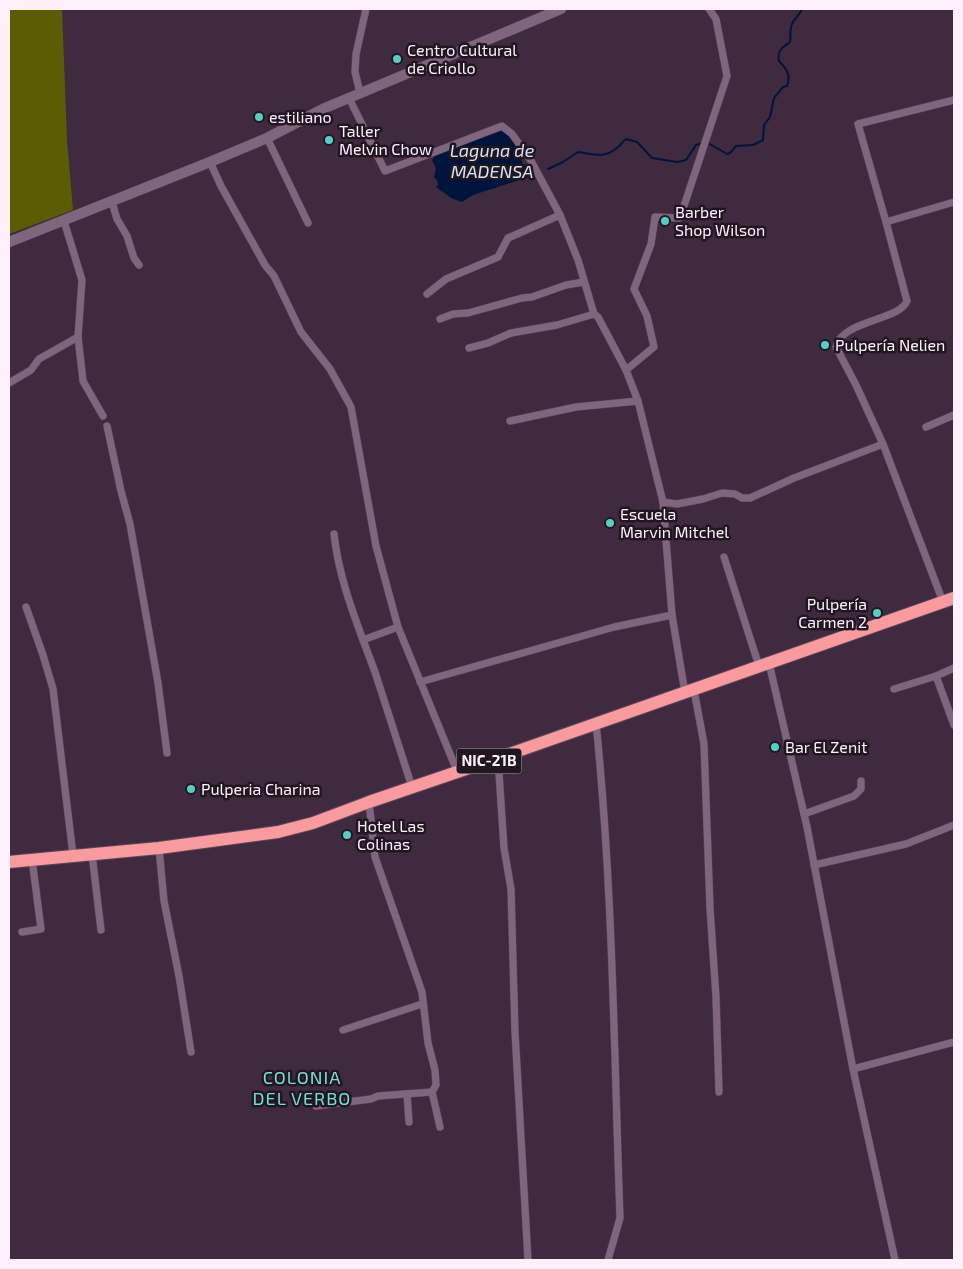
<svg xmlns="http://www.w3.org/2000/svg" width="963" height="1269" viewBox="0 0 963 1269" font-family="'Exo 2',sans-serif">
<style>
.green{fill:#5a5d03}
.water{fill:#00153d}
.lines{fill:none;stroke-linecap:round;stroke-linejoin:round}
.stream{stroke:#00153d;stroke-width:2}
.street-casing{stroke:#5b4759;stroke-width:8}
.secondary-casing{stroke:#5b4759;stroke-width:11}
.highway-casing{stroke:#5b4759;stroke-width:14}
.street{stroke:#7f657d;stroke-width:7}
.secondary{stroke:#7f657d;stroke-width:10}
.highway{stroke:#f99a9f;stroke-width:12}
.poi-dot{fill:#56cec4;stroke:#211720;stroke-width:2}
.labels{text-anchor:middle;stroke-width:5;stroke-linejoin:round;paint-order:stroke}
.shield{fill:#211720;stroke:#bcaebb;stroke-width:1}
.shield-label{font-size:15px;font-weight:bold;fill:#feeffd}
.poi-label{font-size:16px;fill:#feeffd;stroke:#211720;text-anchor:start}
.water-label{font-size:18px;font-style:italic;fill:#d6e2f3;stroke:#211720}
.neighbourhood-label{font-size:18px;letter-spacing:1px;fill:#75dfd6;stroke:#211720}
</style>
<rect width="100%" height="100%" fill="#402a3f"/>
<!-- green -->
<polygon class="green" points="9,9 62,9 67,140 73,210 9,234"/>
<!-- water -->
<path class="water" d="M501,131C515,138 517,150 523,164L531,166L535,175L473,195L462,202L453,199L436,187L438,185L437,180L434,178L436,168L432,160L435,156L467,142Z"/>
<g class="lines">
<!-- stream -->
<g class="stream">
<path d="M708,143L727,154L730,153L736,146L753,145L763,140L764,125L770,117L774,98L783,87L787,86C791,75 787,69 779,61C777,50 782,48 790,42C791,36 789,28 793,22C796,17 800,15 802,9"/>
<path d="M548,169L563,162L578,152C593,154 604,159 617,148C621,145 622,142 626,139L637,142L652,158L677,162L686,160L696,145L703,143"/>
</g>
<!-- street casing -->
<g class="street-casing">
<g id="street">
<polyline points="360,93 355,72 356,54 366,9"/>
<polyline points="349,98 385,171 502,126 512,134 530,159 560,215 578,260 594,314 598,317 626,370"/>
<polyline points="267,138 308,223"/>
<polyline points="210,162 221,186 265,265 274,276 301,332 330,369 351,407 376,546 398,627 457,771"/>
<polyline points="112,202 117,219 127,236 134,258 139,265"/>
<polyline points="64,221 82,280 78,337 83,381 103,416"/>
<polyline points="886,222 858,124 954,100"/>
<polyline points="427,294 446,279 498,257 508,238 560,215"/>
<polyline points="440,319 453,314 468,313 522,298 532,297 566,285 584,282"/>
<polyline points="469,348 488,343 511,333 557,325 594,314"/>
<polyline points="9,383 31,370 39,359 78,337"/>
<polyline points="510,421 576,407 638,401"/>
<polyline points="107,426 121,491 130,524 158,683 167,753"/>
<polyline points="926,427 954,415"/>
<polyline points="663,502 677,504 703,499 722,493 735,494 742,498 750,498 794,478 883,444"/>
<path d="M334,534C338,571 350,605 363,640"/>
<polyline points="724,557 759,666"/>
<path d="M943,602L883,444L856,385L836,347C842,320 899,321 907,301L886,222L954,202"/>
<polyline points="26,607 43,655 53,689 73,855"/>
<polyline points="398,627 363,640 375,672 412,787"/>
<polyline points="769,663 807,827 853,1069 895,1260"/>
<polyline points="936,676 954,725"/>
<polyline points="420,682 614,627 672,615"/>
<polyline points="894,689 936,676 954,668"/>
<polyline points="694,690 704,744 710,908 716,997 719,1092"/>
<polyline points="685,693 672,615 663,502 638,401 626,370 654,347 647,316 634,289 651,244 655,217 680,218 727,76 716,19 709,9"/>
<path d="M596,723C613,888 614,1053 620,1218L608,1260"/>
<polyline points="498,758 504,848 511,889 515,1032 528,1260"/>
<polyline points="804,814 854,796 861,789 861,781"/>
<polyline points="159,848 164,901 179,976 191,1052"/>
<polyline points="92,854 101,930"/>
<polyline points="814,865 906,844 954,825"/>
<polyline points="22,932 41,929 32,859"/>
<polyline points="343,1030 422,1004"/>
<polyline points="853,1069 954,1042"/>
<polyline points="432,1092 440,1127"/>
<polyline points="407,1094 409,1122"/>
<polyline points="316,1106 371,1099 378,1096 432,1092 436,1085 435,1070 428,1043 422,992 375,857 369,802"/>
</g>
</g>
<!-- secondary casing -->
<g class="secondary-casing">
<polyline id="secondary" points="9,242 210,162 267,138 325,108 561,9"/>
</g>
<!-- highway casing -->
<g class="highway-casing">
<polyline id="highway" points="9,862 159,848 278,832 313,823 369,802 498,758 954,598"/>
</g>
<!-- street -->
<use href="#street" class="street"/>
<!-- secondary -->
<use href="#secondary" class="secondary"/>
<!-- highway -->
<use href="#highway" class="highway"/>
</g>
<!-- markers -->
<g class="poi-dot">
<circle cx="397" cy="59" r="5"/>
<circle cx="259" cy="117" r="5"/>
<circle cx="329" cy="140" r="5"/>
<circle cx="665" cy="221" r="5"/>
<circle cx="825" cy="345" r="5"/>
<circle cx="610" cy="523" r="5"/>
<circle cx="877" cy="613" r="5"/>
<circle cx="775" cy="747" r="5"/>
<circle cx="191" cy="789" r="5"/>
<circle cx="347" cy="835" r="5"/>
</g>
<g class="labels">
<!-- shield labels -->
<rect class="shield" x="456.5" y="748.5" width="65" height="25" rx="4"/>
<g class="shield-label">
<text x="489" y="766">NIC-21B</text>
</g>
<!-- poi labels -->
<g class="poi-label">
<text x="407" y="56">Centro Cultural<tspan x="407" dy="18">de Criollo</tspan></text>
<text x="269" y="123">estiliano</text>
<text x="339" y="137">Taller<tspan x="339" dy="18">Melvin Chow</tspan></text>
<text x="675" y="218">Barber<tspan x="675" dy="18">Shop Wilson</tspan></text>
<text x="835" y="351">Pulpería Nelien</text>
<text x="620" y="520">Escuela<tspan x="620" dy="18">Marvin Mitchel</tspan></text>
<text x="867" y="610" text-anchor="end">Pulpería<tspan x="867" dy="18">Carmen 2</tspan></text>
<text x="785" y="753">Bar El Zenit</text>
<text x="201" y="795">Pulperia Charina</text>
<text x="357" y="832">Hotel Las<tspan x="357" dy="18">Colinas</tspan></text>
</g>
<!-- water labels -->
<g class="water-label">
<text x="492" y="157">Laguna de<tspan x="492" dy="21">MADENSA</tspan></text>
</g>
<!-- neighbourhood labels -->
<g class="neighbourhood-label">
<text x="302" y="1084">COLONIA<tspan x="302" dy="21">DEL VERBO</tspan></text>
</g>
</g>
<!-- border -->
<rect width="963" height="1269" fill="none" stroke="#feeffd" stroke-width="20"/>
</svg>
